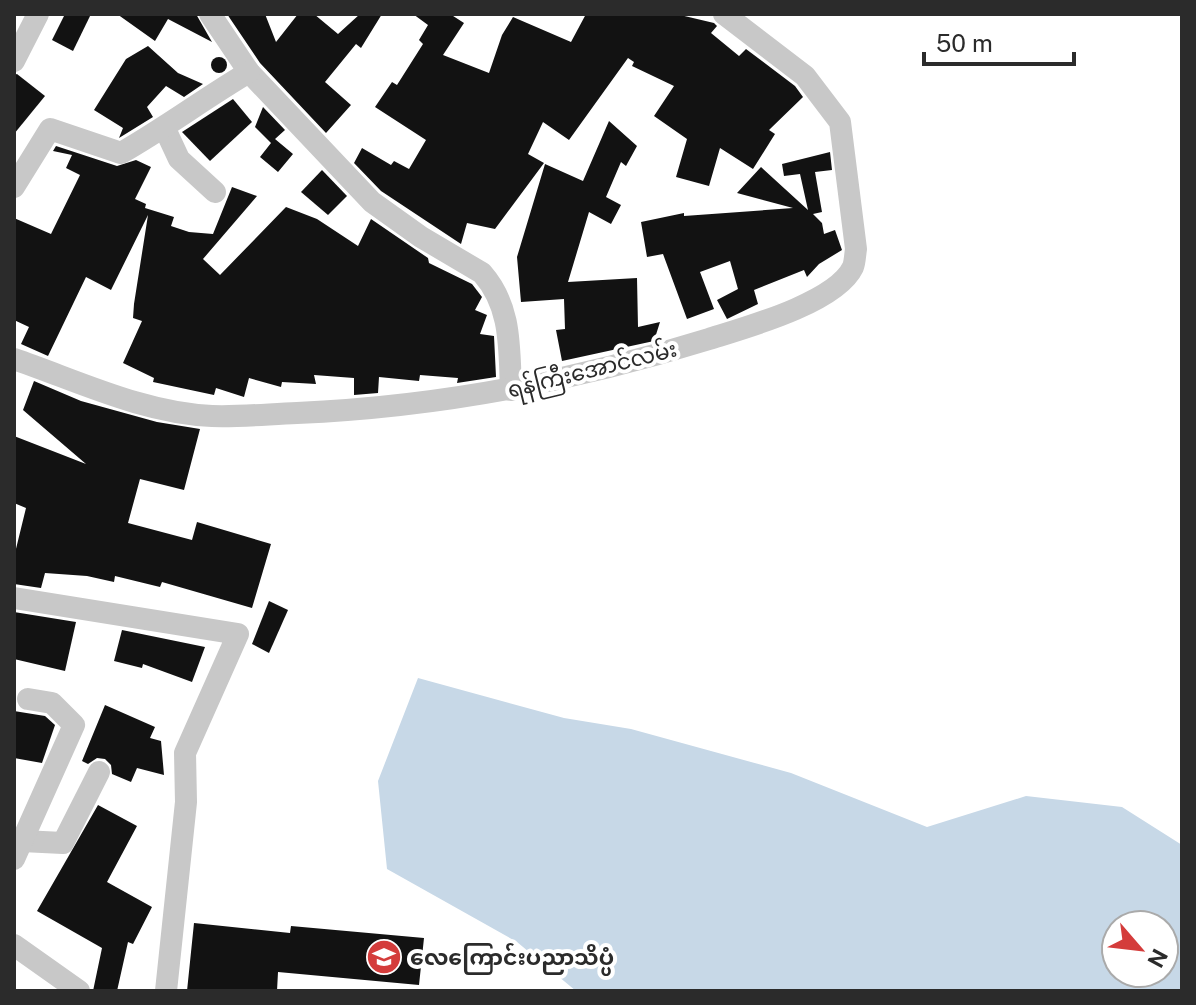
<svg xmlns="http://www.w3.org/2000/svg" width="1196" height="1005" viewBox="0 0 1196 1005" font-family="'Public Sans','Noto Sans Myanmar',sans-serif">
<style>
.water{fill:#c7d8e7;fill-rule:evenodd}
.building{fill:#121212}
.lines{fill:none;stroke-linecap:round;stroke-linejoin:round}
.street{stroke:#c8c8c8;stroke-width:22}
.labels{text-anchor:middle;stroke-width:8;stroke-linejoin:round;paint-order:stroke}
.street-label{font-size:22px;fill:#2b2b2b;stroke:#fff}
.poi-label{font-size:22px;font-weight:bold;fill:#2b2b2b;stroke:#fff;text-anchor:start}
</style>
<rect width="100%" height="100%" fill="#fff"/>
<!-- water -->
<path class="water" d="M418,678L564,718L631,729L791,773L927,827L1026,796L1122,807L1182,845V991H576L517,942L387,869L378,781ZM1116,925H1164V973H1116Z"/>
<!-- building -->
<g class="building">
<polygon points="65,14 91,14 73,51 52,40"/>
<polygon points="117,14 196,14 212,42 168,19 155,41"/>
<polygon points="227,14 265,14 276,42 298,14 314,14 338,34 360,14 382,14 361,48 356,44 325,82 351,105 326,133 260,63"/>
<polygon points="413,14 450,14 464,23 443,55 489,73 502,35 513,17 571,42 586,14 676,14 714,23 717,26 711,33 739,56 746,49 795,86 803,97 769,130 775,134 753,169 720,148 709,186 676,177 687,139 654,116 674,86 632,66 634,62 628,58 569,140 543,122 528,154 544,163 495,229 467,223 461,244 381,191 354,163 362,148 391,165 394,161 409,169 426,140 375,107 392,82 397,85 423,44 419,40 428,25"/>
<polygon points="148,46 178,73 203,84 184,97 166,86 147,107 153,117 119,138 123,128 94,110 126,59"/>
<circle cx="219" cy="65" r="8"/>
<polygon points="17,74 45,96 14,134 14,75"/>
<polygon points="233,99 252,122 210,161 182,132"/>
<polygon points="263,107 285,130 275,139 293,154 278,172 260,157 271,143 255,127"/>
<polygon points="609,121 637,146 626,166 621,162 606,197 621,205 611,224 589,212 568,282 637,278 638,327 660,322 654,341 562,361 556,330 565,329 564,299 521,302 517,257 545,164 583,181"/>
<polygon points="56,146 117,166 136,160 151,167 135,199 146,204 145,208 174,217 171,226 189,232 213,234 232,187 257,196 203,259 220,275 286,207 317,219 358,246 371,219 428,258 429,263 472,284 482,297 475,310 487,315 480,334 494,336 496,377 457,383 458,378 420,375 419,381 379,377 378,393 354,395 354,378 314,375 316,384 282,382 281,387 249,378 244,397 216,388 214,395 153,382 154,378 123,363 142,321 133,318 134,304 148,215 111,290 86,277 48,356 21,344 29,327 14,320 14,218 51,234 80,175 66,168 72,155 53,151"/>
<polygon points="830,152 832,170 815,172 822,212 813,214 822,223 824,234 835,230 842,250 819,264 807,277 804,270 754,290 758,304 727,319 717,300 738,289 730,261 700,272 714,309 687,319 663,254 647,257 641,222 684,213 684,216 793,208 737,193 761,167 808,210 800,174 784,176 782,164"/>
<polygon points="322,170 347,196 328,215 301,192"/>
<polygon points="34,381 81,401 157,422 200,429 184,490 140,479 128,523 192,540 197,522 271,544 252,608 162,582 160,587 115,576 114,582 87,576 45,573 41,588 14,584 14,557 26,508 14,503 14,436 86,464 23,410"/>
<polygon points="269,601 288,610 269,653 252,644"/>
<polygon points="14,612 76,622 65,671 14,659"/>
<polygon points="122,630 205,647 192,682 143,664 142,668 114,661"/>
<polygon points="105,705 155,727 150,738 161,741 164,775 137,768 131,782 112,774 111,765 105,759 97,758 88,764 82,761"/>
<polygon points="14,711 45,716 55,725 42,763 14,758"/>
<polygon points="98,805 137,826 107,882 152,907 133,944 128,942 117,991 93,991 102,948 37,911"/>
<polygon points="194,923 290,933 291,926 424,938 419,985 278,972 277,991 187,991"/>
</g>
<g class="lines">
<!-- street -->
<g class="street">
<path d="M210,14L249,72L372,202L421,237L482,273C512,307 509,348 511,390"/>
<polyline points="14,61 38,14"/>
<polyline points="165,129 179,159 215,192"/>
<path d="M14,187L50,129L121,153C165,128 205,98 249,72"/>
<path d="M14,359C78,381 143,413 212,416C240,417 269,414 297,413C438,407 574,381 709,339C744,328 836,303 853,267C855,262 855,255 856,249L840,122L805,76L724,14"/>
<polyline points="14,598 238,634 185,753 186,802 166,991"/>
<polyline points="22,841 63,843 99,772"/>
<polyline points="14,859 74,725 52,703 28,699"/>
<polyline points="14,945 79,991"/>
</g>
</g>
<!-- icons -->
<defs>
<g id="university-disc" transform="scale(1.8)"><circle r="9.5" fill="#d43c3b" stroke="#fff"/><path d="M0-5L7-2L0 1L-7-2ZM-4 1L0 2.5L4 1V4Q0 6-4 4Z" fill="#fff"/></g>
</defs>
<g fill-rule="evenodd">
<use href="#university-disc" x="384" y="957"/>
</g>
<g class="labels">
<!-- street labels -->
<g class="street-label">
<text transform="translate(592 369) rotate(-14)" y="8">ရန်ကြီးအောင်လမ်း</text>
</g>
<!-- poi labels -->
<g class="poi-label">
<text x="410" y="965">လေကြောင်းပညာသိပ္ပံ</text>
</g>
</g>
<!-- border -->
<rect width="1196" height="1005" fill="none" stroke="#2b2b2b" stroke-width="32"/>
<!-- north arrow -->
<g transform="translate(1140 949) rotate(118)"><circle r="38" fill="#ffffff" stroke="#aaaaaa" stroke-width="2"/>
<path d="M0-6L14 30L0 20L-14 30Z" fill="#d43c3b"/>
<text y="-12" font-size="22" font-weight="bold" text-anchor="middle" fill="#2b2b2b">N</text>
</g>
<!-- scale -->
<path d="M924 52v12h150v-12" fill="none" stroke="#2b2b2b" stroke-width="4"/>
<text x="936" y="52" font-size="24" fill="#2b2b2b" stroke="#ffffff" stroke-width="6" paint-order="stroke">50 m</text>
</svg>
